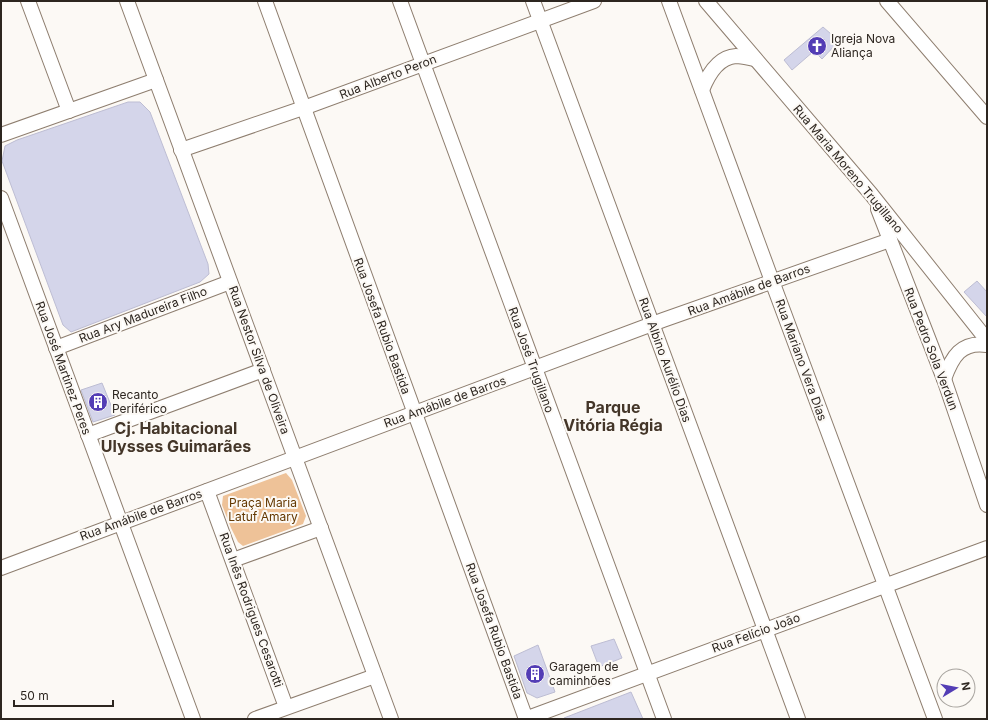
<svg xmlns="http://www.w3.org/2000/svg" width="988" height="720" viewBox="0 0 988 720" font-family="Inter,sans-serif">
<style>
.green{fill:#eec298}
.building{fill:#d4d5ea;stroke:#bdbdd3}
.lines{fill:none;stroke-linecap:round;stroke-linejoin:round}
.minor-casing{stroke:#8e7e6f;stroke-width:16}
.minor{stroke:#fff;stroke-width:14}
.labels{text-anchor:middle;stroke-width:4;stroke-linejoin:round;paint-order:stroke}
.poi-label{font-size:12px;fill:#2d2620;stroke:#fcf9f5;text-anchor:start}
.street-label{font-size:12px;fill:#2d2620;stroke:#fcf9f5}
.park-label{font-size:12px;fill:#643800;stroke:#fcf9f5}
.district-label{font-size:16px;font-weight:bold;fill:#443629;stroke:#fcf9f5}
</style>
<rect width="100%" height="100%" fill="#fcf9f5"/>
<!-- green -->
<polygon class="green" points="286,473 292,480 306,516 303,524 243,546 238,542 231,528 222,505 223,496"/>
<!-- building -->
<g class="building">
<polygon points="823,27 839,41 822,59 814,51 792,70 784,60"/>
<polygon points="128,102 140,102 150,112 208,264 209,274 200,282 71,332 63,325 2,161 5,146 17,140"/>
<polygon points="977,281 987,292 987,317 964,292"/>
<polygon points="102,383 115,415 93,422 81,390"/>
<polygon points="614,639 622,658 599,667 591,646"/>
<polygon points="538,645 555,692 537,698 527,693 514,656"/>
<polygon points="631,692 643,719 564,719 564,718"/>
</g>
<g class="lines">
<!-- minor casing -->
<g class="minor-casing">
<g id="minor">
<polyline points="28,1 69,111"/>
<polyline points="127,1 391,719"/>
<polyline points="265,1 526,719"/>
<polyline points="400,1 664,719"/>
<polyline points="533,1 798,719"/>
<polyline points="669,1 772,281 935,719"/>
<polyline points="706,1 871,194 987,340"/>
<polyline points="887,1 987,117"/>
<path d="M702,90C708,75 718,57 736,56C742,56 749,58 755,59"/>
<polyline points="1,135 156,80"/>
<polyline points="181,150 309,106 594,1"/>
<polyline points="1,198 193,719"/>
<polyline points="878,209 944,379 987,505"/>
<polyline points="56,348 230,282"/>
<path d="M944,379C952,357 961,341 987,345"/>
<polyline points="88,435 263,370"/>
<polyline points="207,491 286,707"/>
<polyline points="233,560 321,528"/>
<polyline points="1,568 663,320 890,240"/>
<polyline points="255,719 375,676"/>
<polyline points="525,719 987,548"/>
</g>
</g>
<!-- minor -->
<use href="#minor" class="minor"/>
</g>
<!-- icons -->
<defs>
<g id="church-disc" transform="scale(1)"><circle r="9.5" fill="#533db5" stroke="#fcf9f5"/><path d="M-1.2-6h2.4v3.5h3.3v2.4h-3.3V6h-2.4V-.1h-3.3v-2.4h3.3Z" fill="#fff"/></g>
<g id="building-disc" transform="scale(1)"><circle r="9.5" fill="#533db5" stroke="#fcf9f5"/><path d="M-4-6H4V6H1V3H-1V6H-4ZM-2.5-4.3h1.7v1.8h-1.7ZM.8-4.3h1.7v1.8H.8ZM-2.5-1h1.7V.8h-1.7ZM.8-1h1.7V.8H.8Z" fill="#fff"/></g>
</defs>
<g fill-rule="evenodd">
<use href="#church-disc" x="817" y="46"/>
<use href="#building-disc" x="98" y="402"/>
<use href="#building-disc" x="535" y="674"/>
</g>
<g class="labels">
<!-- poi labels -->
<g class="poi-label">
<text x="831" y="43">Igreja Nova<tspan x="831" dy="14">Aliança</tspan></text>
<text x="112" y="399">Recanto<tspan x="112" dy="14">Periférico</tspan></text>
<text x="549" y="671">Garagem de<tspan x="549" dy="14">caminhões</tspan></text>
</g>
<!-- street labels -->
<g class="street-label">
<text transform="translate(388 77) rotate(-21)" y="4">Rua Alberto Peron</text>
<text transform="translate(848 169) rotate(50)" y="4">Rua Maria Moreno Trugillano</text>
<text transform="translate(749 290) rotate(-20)" y="4">Rua Amábile de Barros</text>
<text transform="translate(143 315) rotate(-21)" y="4">Rua Ary Madureira Filho</text>
<text transform="translate(382 326) rotate(70)" y="4">Rua Josefa Rubio Bastida</text>
<text transform="translate(931 349) rotate(69)" y="4">Rua Pedro Sola Verdun</text>
<text transform="translate(259 360) rotate(70)" y="4">Rua Nestor Silva de Oliveira</text>
<text transform="translate(531 360) rotate(70)" y="4">Rua José Trugillano</text>
<text transform="translate(665 360) rotate(70)" y="4">Rua Albino Aurélio Dias</text>
<text transform="translate(801 360) rotate(70)" y="4">Rua Mariano Vera Dias</text>
<text transform="translate(63 368) rotate(70)" y="4">Rua José Martinez Peres</text>
<text transform="translate(445 402) rotate(-20)" y="4">Rua Amábile de Barros</text>
<text transform="translate(141 515) rotate(-20)" y="4">Rua Amábile de Barros</text>
<text transform="translate(251 610) rotate(70)" y="4">Rua Inês Rodrigues Cesarotti</text>
<text transform="translate(494 631) rotate(70)" y="4">Rua Josefa Rubio Bastida</text>
<text transform="translate(756 633) rotate(-20)" y="4">Rua Felício João</text>
</g>
<!-- park labels -->
<g class="park-label">
<text x="263" y="507">Praça Maria<tspan x="263" dy="14">Latuf Amary</tspan></text>
</g>
<!-- district labels -->
<g class="district-label">
<text x="613" y="413">Parque<tspan x="613" dy="18">Vitória Régia</tspan></text>
<text x="176" y="434">Cj. Habitacional<tspan x="176" dy="18">Ulysses Guimarães</tspan></text>
</g>
</g>
<!-- border -->
<rect width="988" height="720" fill="none" stroke="#2d2620" stroke-width="4"/>
<!-- north arrow -->
<g transform="translate(956 688) rotate(80)"><circle r="19" fill="#fcf9f5" stroke="#a9a5a0"/>
<path d="M0-3L7 15L0 10L-7 15Z" fill="#533db5"/>
<text y="-6" font-size="11" font-weight="bold" text-anchor="middle" fill="#2d2620">N</text>
</g>
<!-- scale -->
<path d="M14 700v6h99v-6" fill="none" stroke="#2d2620" stroke-width="2"/>
<text x="20" y="700" font-size="12" fill="#2d2620" stroke="#fcf9f5" stroke-width="3" paint-order="stroke">50 m</text>
</svg>
